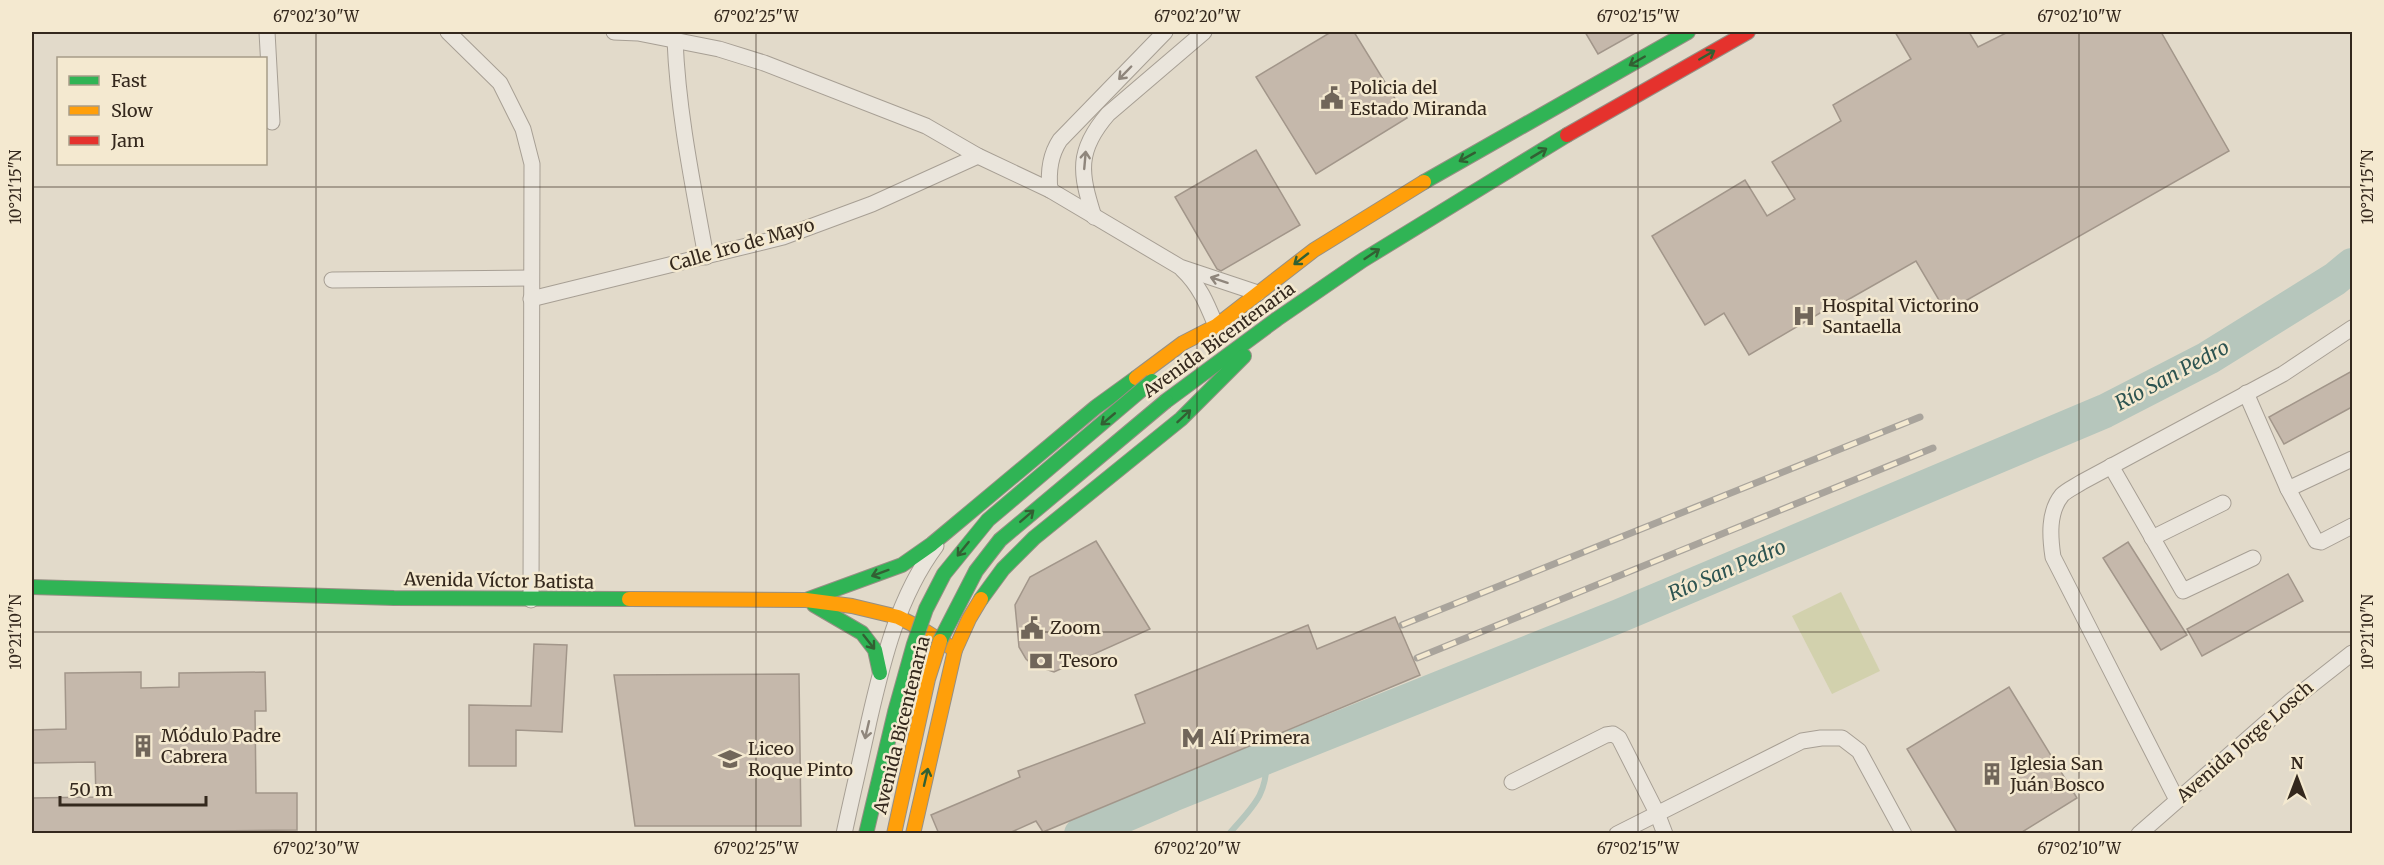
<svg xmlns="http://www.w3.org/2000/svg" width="2384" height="865" viewBox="0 0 2384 865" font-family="Merriweather,serif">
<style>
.pitch{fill:#d2d1ad}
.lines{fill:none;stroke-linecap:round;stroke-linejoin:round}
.stream{stroke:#b6c6bc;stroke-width:6}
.river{stroke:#b6c6bc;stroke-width:34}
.building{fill:#c5b8ab;stroke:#a2968a;stroke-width:1.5}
.street-casing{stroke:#a79f94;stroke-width:17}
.fast-casing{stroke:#968f84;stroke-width:16}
.slow-casing{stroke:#968f84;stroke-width:16}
.jam-casing{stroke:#968f84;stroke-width:16}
.street{stroke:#eae5dc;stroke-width:15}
.fast{stroke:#30b455;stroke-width:14}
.slow{stroke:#ff9f0a;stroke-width:14}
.jam{stroke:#e5322d;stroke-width:14}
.rail-casing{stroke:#a9a49c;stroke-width:7}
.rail{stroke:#f4e9d0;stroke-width:4.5;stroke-dasharray:14;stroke-linecap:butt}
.fast-bridge-casing{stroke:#968f84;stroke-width:16;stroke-linecap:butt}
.slow-bridge-casing{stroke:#968f84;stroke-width:16;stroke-linecap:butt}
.fast-bridge{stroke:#30b455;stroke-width:14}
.slow-bridge{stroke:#ff9f0a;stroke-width:14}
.oneway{stroke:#326033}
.oneway2{stroke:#8f867c}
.ticks{fill:none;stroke:#34281d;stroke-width:1.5;stroke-opacity:0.45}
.labels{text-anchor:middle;stroke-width:5;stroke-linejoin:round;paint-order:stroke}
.poi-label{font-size:18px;fill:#34281d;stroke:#f4e9d0;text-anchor:start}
.street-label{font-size:18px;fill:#34281d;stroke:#f4e9d0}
.water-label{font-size:20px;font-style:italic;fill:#2d5451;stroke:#f4e9d0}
.neatline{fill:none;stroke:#34281d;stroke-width:2}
.ticks-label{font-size:15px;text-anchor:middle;fill:#34281d}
</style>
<rect width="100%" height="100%" fill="#e2daca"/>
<!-- pitch -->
<polygon class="pitch" points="1841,592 1880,671 1832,694 1792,616"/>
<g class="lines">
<!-- stream -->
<path class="stream" d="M1229,834C1254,805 1267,796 1267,757"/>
<!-- river -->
<polyline class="river" points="1081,834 1172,795 1619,616 2105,411 2208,358 2335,279 2352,265"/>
</g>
<!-- building -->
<g class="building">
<polygon points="1331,32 1354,32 1407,118 1316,174 1256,77"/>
<polygon points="1585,32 1637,32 1598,54"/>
<polygon points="1895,32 1969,32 1978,47 2008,32 2161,32 2229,151 1946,312 1916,261 1844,302 1842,300 1749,355 1724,313 1705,325 1652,236 1745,180 1767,216 1795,199 1772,162 1841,121 1833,105 1911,59"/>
<polygon points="1256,150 1300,225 1221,271 1217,269 1175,197"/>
<polygon points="2352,371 2352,407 2284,444 2269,417"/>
<polygon points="1096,541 1150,629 1054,672 1033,665 1026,659 1019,647 1015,605 1030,577"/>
<polygon points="2128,542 2187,635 2161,650 2103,558"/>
<polygon points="2288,574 2303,601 2202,656 2187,629"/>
<polygon points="1395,617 1420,675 1043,832 1036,821 1007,834 939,834 931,815 1020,777 1018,771 1145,723 1135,695 1308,625 1317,649"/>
<polygon points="534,644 567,645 562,732 516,730 516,766 469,766 469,705 531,706"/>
<polygon points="141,672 141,688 179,687 179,673 265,672 266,711 255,711 256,793 297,793 297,830 32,833 32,798 96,797 95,762 32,763 32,730 66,729 65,673"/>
<polygon points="799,674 801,826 635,826 614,675"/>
<polygon points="2009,687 2077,798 2019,834 1958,834 1907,749"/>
</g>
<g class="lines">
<!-- street casing -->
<g class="street-casing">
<g id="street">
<polyline points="267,32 272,122"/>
<polyline points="448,32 500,83 523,129 532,164 531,600"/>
<polyline points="614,32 638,33 719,49 764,63 926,126 978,156 1050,190 1180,267 1258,293"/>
<path d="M675,40C678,113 693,185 706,257"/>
<path d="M1050,190C1048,172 1050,155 1060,140L1165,32"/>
<path d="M1094,217C1080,173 1076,151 1108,114L1204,32"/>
<path d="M1182,269C1200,286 1207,304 1216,326"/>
<polyline points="332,280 531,278"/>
<polyline points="531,299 783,237 872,204 978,156"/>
<polyline points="2246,393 2288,489 2316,541 2321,542 2352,526"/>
<polyline points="2111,466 2183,591 2253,558"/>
<polyline points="2288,489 2352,459"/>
<polyline points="2152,538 2223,503"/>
<polyline points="1512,782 1606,735 1613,734 1619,738 1657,813 1665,834"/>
<path d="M2177,800L2053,557C2050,537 2048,512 2062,495C2067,490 2076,486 2082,482L2283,374L2352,328"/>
<path d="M844,834C852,796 861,759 869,721C883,660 898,597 936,546"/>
<polyline points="1617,834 1802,741 1821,738 1842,738 1859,751 1904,834"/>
<polyline points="2139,834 2291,701 2352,653"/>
</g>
</g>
<!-- fast casing -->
<g class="fast-casing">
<g id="fast">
<polyline points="1424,182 1688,32"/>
<polyline points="1166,401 1277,319 1363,260 1567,135"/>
<polyline points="32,587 394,598 629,599"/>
<polyline points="981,599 1003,569 1034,538 1181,419 1244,356"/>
<polyline points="806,600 902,565 932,544 1096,407 1136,378"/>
<polyline points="814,605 862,633 875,650 880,673"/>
</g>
</g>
<!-- slow casing -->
<g class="slow-casing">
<g id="slow">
<polyline points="1136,378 1183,343 1216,326 1314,250 1424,182"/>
<polyline points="629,599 806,600 852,606 898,617 920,628 955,650"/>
<polyline points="913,834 955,650 969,619 981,599"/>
</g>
</g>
<!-- jam casing -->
<g class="jam-casing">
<polyline id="jam" points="1567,135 1748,32"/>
</g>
<!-- street -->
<use href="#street" class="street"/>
<!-- fast -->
<use href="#fast" class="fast"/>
<!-- slow -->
<use href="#slow" class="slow"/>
<!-- jam -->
<use href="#jam" class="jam"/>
<!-- rail casing -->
<g class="rail-casing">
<g id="rail">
<polyline points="1402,625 1920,417"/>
<polyline points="1417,658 1933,448"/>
</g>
</g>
<!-- rail -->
<use href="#rail" class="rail"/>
<!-- fast-bridge casing -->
<g class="fast-bridge-casing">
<g id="fast-bridge">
<polyline points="940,641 976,571 1000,540 1166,401"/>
<polyline points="866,834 895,712 914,644 926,609 944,574 988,520 1152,381"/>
</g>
</g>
<!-- slow-bridge casing -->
<g class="slow-bridge-casing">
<polyline id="slow-bridge" points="894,834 928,679 940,641"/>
</g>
<!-- fast-bridge -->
<use href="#fast-bridge" class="fast-bridge"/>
<!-- slow-bridge -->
<use href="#slow-bridge" class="slow-bridge"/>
</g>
<!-- one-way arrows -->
<defs><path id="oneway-shaft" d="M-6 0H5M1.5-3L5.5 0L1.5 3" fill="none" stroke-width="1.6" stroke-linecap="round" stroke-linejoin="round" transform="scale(1.5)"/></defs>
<g class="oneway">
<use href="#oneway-shaft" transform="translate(1707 55) rotate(-30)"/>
<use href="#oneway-shaft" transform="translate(1637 61) rotate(150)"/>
<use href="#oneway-shaft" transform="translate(1539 153) rotate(-31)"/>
<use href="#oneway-shaft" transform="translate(1467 157) rotate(151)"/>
<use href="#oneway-shaft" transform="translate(1372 254) rotate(-34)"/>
<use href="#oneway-shaft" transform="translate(1301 259) rotate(142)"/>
<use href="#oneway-shaft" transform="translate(1184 416) rotate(-43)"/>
<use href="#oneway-shaft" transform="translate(1108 419) rotate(140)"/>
<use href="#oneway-shaft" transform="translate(1027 516) rotate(-41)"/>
<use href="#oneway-shaft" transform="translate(963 549) rotate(129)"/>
<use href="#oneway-shaft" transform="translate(880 573) rotate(160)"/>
<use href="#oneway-shaft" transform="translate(869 642) rotate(52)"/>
<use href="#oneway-shaft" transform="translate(926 777) rotate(-77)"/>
</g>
<g class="oneway2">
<use href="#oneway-shaft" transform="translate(1125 73) rotate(134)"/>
<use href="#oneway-shaft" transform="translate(1085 160) rotate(-85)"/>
<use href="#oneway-shaft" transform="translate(1219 280) rotate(-162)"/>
<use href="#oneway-shaft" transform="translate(867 730) rotate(103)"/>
</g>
<!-- ticks -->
<path class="ticks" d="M316,32V834M756,32V834M1197,32V834M1638,32V834M2079,32V834M32,187H2352M32,632H2352"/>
<!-- icons -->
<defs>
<g id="civic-bare" transform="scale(1.8)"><path d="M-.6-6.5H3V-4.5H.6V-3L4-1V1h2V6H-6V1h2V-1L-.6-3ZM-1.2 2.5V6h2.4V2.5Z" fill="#71665a" stroke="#f4e9d0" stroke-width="2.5" paint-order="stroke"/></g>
<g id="hospital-bare" transform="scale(1.8)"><path d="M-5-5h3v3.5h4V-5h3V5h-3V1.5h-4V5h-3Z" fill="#71665a" stroke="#f4e9d0" stroke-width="2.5" paint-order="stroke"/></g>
<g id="bank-bare" transform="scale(1.8)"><path d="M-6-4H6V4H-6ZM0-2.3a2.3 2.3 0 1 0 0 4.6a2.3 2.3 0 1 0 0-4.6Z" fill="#71665a" stroke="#f4e9d0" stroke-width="2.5" paint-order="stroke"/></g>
<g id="metro-bare" transform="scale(1.8)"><path d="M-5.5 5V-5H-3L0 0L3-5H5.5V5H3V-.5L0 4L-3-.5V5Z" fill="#71665a" stroke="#f4e9d0" stroke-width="2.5" paint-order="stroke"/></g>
<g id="building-bare" transform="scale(1.8)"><path d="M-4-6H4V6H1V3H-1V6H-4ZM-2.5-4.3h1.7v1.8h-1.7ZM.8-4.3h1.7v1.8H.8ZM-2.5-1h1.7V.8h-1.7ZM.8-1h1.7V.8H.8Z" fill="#71665a" stroke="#f4e9d0" stroke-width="2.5" paint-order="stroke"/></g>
<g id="school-bare" transform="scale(1.8)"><path d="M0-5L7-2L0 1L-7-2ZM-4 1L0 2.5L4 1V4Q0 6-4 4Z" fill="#71665a" stroke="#f4e9d0" stroke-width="2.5" paint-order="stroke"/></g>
</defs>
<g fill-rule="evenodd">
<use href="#civic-bare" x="1332" y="98"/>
<use href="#hospital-bare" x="1804" y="316"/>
<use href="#civic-bare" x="1032" y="628"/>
<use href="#bank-bare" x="1041" y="661"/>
<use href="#metro-bare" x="1193" y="738"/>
<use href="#building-bare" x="143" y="746"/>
<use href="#school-bare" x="730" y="759"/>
<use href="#building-bare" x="1992" y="774"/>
</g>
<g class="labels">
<!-- poi labels -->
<g class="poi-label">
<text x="1350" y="94">Policia del<tspan x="1350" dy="21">Estado Miranda</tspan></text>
<text x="1822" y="312">Hospital Victorino<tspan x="1822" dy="21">Santaella</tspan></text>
<text x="1050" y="634">Zoom</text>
<text x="1059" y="667">Tesoro</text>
<text x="161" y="742">Módulo Padre<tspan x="161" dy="21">Cabrera</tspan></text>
<text x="1211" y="744">Alí Primera</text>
<text x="748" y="755">Liceo<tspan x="748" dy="21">Roque Pinto</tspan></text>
<text x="2010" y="770">Iglesia San<tspan x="2010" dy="21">Juán Bosco</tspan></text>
</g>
<!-- street labels -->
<g class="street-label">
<text transform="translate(742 245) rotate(-16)" y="6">Calle 1ro de Mayo</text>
<text transform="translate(1219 340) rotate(-36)" y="6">Avenida Bicentenaria</text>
<text transform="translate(499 581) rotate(1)" y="6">Avenida Víctor Batista</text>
<text transform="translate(902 725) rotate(-76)" y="6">Avenida Bicentenaria</text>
<text transform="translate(2245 742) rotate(-41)" y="6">Avenida Jorge Losch</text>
</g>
<!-- water labels -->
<g class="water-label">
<text transform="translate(2172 375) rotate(-28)" y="7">Río San Pedro</text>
<text transform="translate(1727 570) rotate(-23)" y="7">Río San Pedro</text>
</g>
</g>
<!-- border -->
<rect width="2384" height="865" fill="none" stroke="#f4e9d0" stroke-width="66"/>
<!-- legend -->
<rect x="57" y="57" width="210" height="108" fill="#f4e9d0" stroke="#a79c88" stroke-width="1.5"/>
<rect x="69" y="76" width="30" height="9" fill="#30b455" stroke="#a79c88" stroke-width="1.5"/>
<text x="111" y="87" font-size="18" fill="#34281d">Fast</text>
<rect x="69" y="106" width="30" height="9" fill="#ff9f0a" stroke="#a79c88" stroke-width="1.5"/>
<text x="111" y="117" font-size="18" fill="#34281d">Slow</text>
<rect x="69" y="136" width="30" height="9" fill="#e5322d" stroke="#a79c88" stroke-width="1.5"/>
<text x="111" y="147" font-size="18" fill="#34281d">Jam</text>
<!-- north arrow -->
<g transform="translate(2297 778)" stroke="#f4e9d0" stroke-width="4.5" paint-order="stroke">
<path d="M0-4.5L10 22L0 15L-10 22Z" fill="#34281d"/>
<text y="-9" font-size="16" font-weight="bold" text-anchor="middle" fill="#34281d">N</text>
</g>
<!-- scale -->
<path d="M60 796v9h146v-9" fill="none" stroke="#34281d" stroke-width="3"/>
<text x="69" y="796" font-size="18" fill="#34281d" stroke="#f4e9d0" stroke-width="4.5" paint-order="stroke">50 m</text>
<rect x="33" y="33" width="2318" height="799" class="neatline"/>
<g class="ticks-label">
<text x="316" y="22">67°02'30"W</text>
<text x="756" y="22">67°02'25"W</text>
<text x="1197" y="22">67°02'20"W</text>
<text x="1638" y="22">67°02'15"W</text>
<text x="2079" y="22">67°02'10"W</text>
<text transform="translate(16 187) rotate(-90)" y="5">10°21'15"N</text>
<text transform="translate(2368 187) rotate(-90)" y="5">10°21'15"N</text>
<text transform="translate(16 632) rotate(-90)" y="5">10°21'10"N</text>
<text transform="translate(2368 632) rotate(-90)" y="5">10°21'10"N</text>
<text x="316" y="854">67°02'30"W</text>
<text x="756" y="854">67°02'25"W</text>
<text x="1197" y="854">67°02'20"W</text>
<text x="1638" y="854">67°02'15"W</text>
<text x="2079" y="854">67°02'10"W</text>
</g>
</svg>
